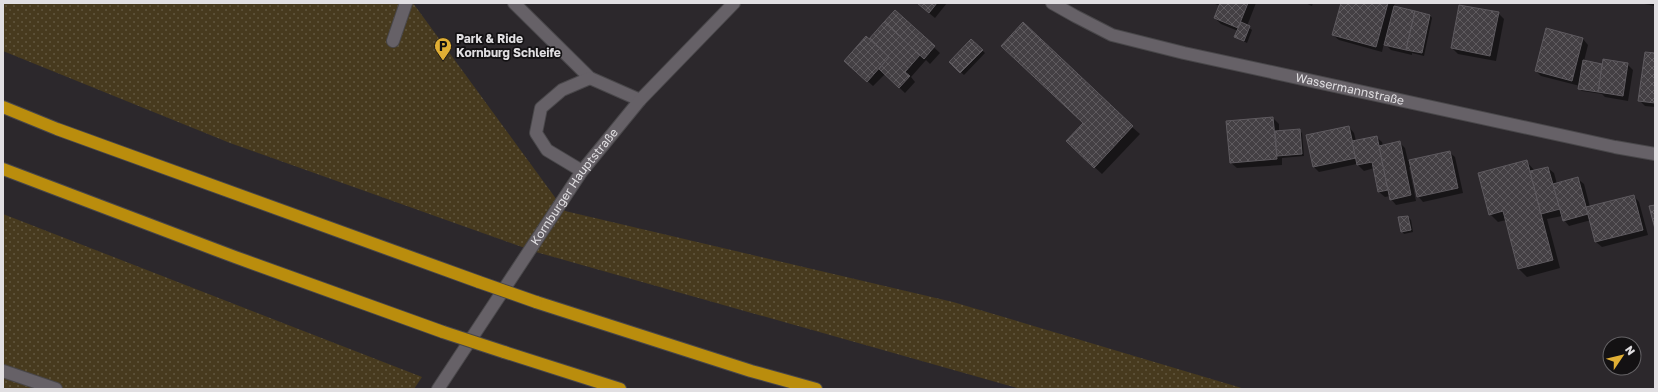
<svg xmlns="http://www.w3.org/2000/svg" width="1658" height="392" viewBox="0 0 1658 392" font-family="'Golos Text',sans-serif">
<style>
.grass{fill:url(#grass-dots)}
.shadow{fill:#0007}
.building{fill:url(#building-cross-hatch);stroke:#5e5a5f}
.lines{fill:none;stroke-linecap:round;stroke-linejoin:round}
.lane-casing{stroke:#49474a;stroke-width:14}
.street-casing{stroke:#49474a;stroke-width:14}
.secondary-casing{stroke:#49474a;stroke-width:14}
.highway-casing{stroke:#49474a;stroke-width:14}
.lane{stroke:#666167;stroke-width:12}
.street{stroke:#666167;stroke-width:12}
.secondary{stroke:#666167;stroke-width:12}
.highway{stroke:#ba8d0d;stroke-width:12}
.highway-bridge-casing{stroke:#49474a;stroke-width:14;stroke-linecap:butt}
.highway-bridge{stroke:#ba8d0d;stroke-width:12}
.labels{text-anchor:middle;stroke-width:3.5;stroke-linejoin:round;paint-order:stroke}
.poi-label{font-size:12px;font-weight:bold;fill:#e1dfe2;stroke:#131113;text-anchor:start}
.street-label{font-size:12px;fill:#e1dfe2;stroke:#131113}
</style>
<defs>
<pattern id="grass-dots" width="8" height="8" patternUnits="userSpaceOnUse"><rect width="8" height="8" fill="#473a1e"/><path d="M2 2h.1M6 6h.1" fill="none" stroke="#61563e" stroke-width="1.8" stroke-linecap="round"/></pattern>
<pattern id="building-cross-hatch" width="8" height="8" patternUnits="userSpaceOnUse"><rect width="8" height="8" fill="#444044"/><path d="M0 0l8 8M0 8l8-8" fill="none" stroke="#5f5b5f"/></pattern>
</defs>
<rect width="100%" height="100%" fill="#2c282c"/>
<!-- grass -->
<g class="grass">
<polygon points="3,3 413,3 565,211 953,302 1245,389 1021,389 536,252 230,143 3,51"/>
<polygon points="3,214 422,377 414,389 3,389"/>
</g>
<!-- shadow -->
<g class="shadow">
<polygon points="917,3 947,3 935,18"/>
<polygon points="1213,3 1256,3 1247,26 1252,30 1247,43 1236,37 1238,31 1221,24 1215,18 1220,6"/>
<polygon points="1305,3 1313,3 1312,6"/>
<polygon points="1342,3 1395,3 1394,7 1430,15 1432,18 1424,56 1412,53 1412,55 1391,50 1384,43 1382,52 1339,40 1333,35"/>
<polygon points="1639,3 1655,3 1655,6"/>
<polygon points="895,11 940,53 930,64 926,60 911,77 915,82 905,93 885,74 873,86 851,66 869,40"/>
<polygon points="1498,13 1504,19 1496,61 1458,54 1452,48"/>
<polygon points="1583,39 1588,45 1584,61 1603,66 1627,64 1633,70 1628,101 1605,97 1602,94 1582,91 1579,88 1580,86 1541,76 1536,71"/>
<polygon points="971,40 985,53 964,75 950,62"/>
<polygon points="1655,54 1655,107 1645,106 1639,100"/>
<polygon points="1273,118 1279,124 1279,131 1299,130 1302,133 1304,156 1282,158 1282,165 1237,168 1231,163"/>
<polygon points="1132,127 1140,134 1102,174 1075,149"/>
<polygon points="1349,127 1354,133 1356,141 1376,137 1382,142 1383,146 1400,143 1405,148 1408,161 1449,152 1455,157 1463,193 1423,202 1418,196 1411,167 1409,167 1416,201 1396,205 1391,199 1390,196 1385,197 1379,192 1374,168 1364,171 1357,164 1319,172 1314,167"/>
<polygon points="1526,161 1535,171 1548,168 1554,173 1557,184 1578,179 1584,184 1590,207 1634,196 1639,202 1648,235 1602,247 1596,242 1591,220 1569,226 1564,220 1562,216 1547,219 1560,268 1527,277 1519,269 1506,220 1498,222 1490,214"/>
<polygon points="1408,217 1411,220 1413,232 1404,234 1402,231"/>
</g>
<!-- building -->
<g class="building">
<polygon points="917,3 937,3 929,13"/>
<polygon points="1220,3 1248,3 1238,28 1214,18"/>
<polygon points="1341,3 1388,3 1376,47 1332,35"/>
<polygon points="1459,5 1499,12 1490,56 1451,48"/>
<polygon points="1394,6 1415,11 1406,50 1384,45"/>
<polygon points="895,10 935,46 924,59 884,22"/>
<polygon points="1415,11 1430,15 1422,53 1406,50"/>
<polygon points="884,22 920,55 905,72 910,76 899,88 879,69 889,57 869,39"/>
<polygon points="1023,22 1133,126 1094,168 1066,141 1083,123 1001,46"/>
<polygon points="1241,22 1250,26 1244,41 1234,37"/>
<polygon points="1546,28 1583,38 1572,81 1535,71"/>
<polygon points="866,36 889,57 867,82 844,61"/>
<polygon points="971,39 983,50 960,73 949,62"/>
<polygon points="1645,52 1655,53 1655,103 1638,101"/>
<polygon points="1603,59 1628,63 1623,96 1598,92"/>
<polygon points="1583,60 1602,64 1598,92 1578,89"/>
<polygon points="1273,117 1277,159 1230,163 1226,121"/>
<polygon points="1349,126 1356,158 1313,167 1306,135"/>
<polygon points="1300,129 1302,154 1277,156 1275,131"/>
<polygon points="1377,136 1388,190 1378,192 1372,162 1357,165 1352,141"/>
<polygon points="1400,141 1411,195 1390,200 1379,146"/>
<polygon points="1450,151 1458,188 1417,197 1409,160"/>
<polygon points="1527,160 1553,260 1518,269 1503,211 1489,215 1478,173"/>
<polygon points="1548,167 1560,209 1541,214 1530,171"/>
<polygon points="1578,177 1588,214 1563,221 1553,184"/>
<polygon points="1634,195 1643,230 1595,242 1586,207"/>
<polygon points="1655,205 1655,229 1649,206"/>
<polygon points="1408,216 1411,230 1401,232 1398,217"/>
</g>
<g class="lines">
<!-- lane casing -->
<g class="lane-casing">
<g id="lane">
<polyline points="514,3 590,78 640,100"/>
<polyline points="393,41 406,3"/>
<polyline points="582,171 547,150 536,133 541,108 562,90 590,78"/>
<polyline points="3,371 56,389"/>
</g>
</g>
<!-- street casing -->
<g class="street-casing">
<g id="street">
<path id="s1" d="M1052,3L1075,16L1112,35L1184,53L1615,147L1655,154"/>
</g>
</g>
<!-- secondary casing -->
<g class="secondary-casing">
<g id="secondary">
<path id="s2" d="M438,389L582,171L640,100L734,3"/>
</g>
</g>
<!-- highway casing -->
<g class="highway-casing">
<g id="highway">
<polyline points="3,107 57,129 479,282"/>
<polyline points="3,169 235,257 443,332"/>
<polyline points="536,302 751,371 816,389"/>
<polyline points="504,352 620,389"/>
</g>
</g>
<!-- lane -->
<use href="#lane" class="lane"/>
<!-- street -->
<use href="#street" class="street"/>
<!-- secondary -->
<use href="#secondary" class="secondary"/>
<!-- highway -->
<use href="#highway" class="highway"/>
<!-- highway-bridge casing -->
<g class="highway-bridge-casing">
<g id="highway-bridge">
<polyline points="479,282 536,302"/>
<polyline points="443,332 504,352"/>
</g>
</g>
<!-- highway-bridge -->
<use href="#highway-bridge" class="highway-bridge"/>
</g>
<!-- icons -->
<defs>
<g id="parking-pin" transform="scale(0.9)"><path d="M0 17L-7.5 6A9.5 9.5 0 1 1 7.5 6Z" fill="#e1af34" stroke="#131113"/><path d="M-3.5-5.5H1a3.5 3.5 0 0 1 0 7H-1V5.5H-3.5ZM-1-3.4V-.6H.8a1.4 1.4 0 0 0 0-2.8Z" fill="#111"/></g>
</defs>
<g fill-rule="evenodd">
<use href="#parking-pin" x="443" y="46"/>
</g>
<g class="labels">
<!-- poi labels -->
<g class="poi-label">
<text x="456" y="43">Park &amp; Ride<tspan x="456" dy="14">Kornburg Schleife</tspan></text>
</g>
<!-- street labels -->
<g class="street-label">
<text dy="4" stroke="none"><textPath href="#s1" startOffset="312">Wassermannstraße</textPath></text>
<text dy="4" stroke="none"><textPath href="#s2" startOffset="244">Kornburger Hauptstraße</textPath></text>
</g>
</g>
<!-- border -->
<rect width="1658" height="392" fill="none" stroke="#e1dfe2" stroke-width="8"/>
<!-- north arrow -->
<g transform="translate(1622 356) rotate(55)"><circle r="19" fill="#131113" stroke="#656366"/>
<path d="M0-3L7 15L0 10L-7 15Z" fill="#e1af34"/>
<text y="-6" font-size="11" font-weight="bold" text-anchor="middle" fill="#e1dfe2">N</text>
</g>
</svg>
